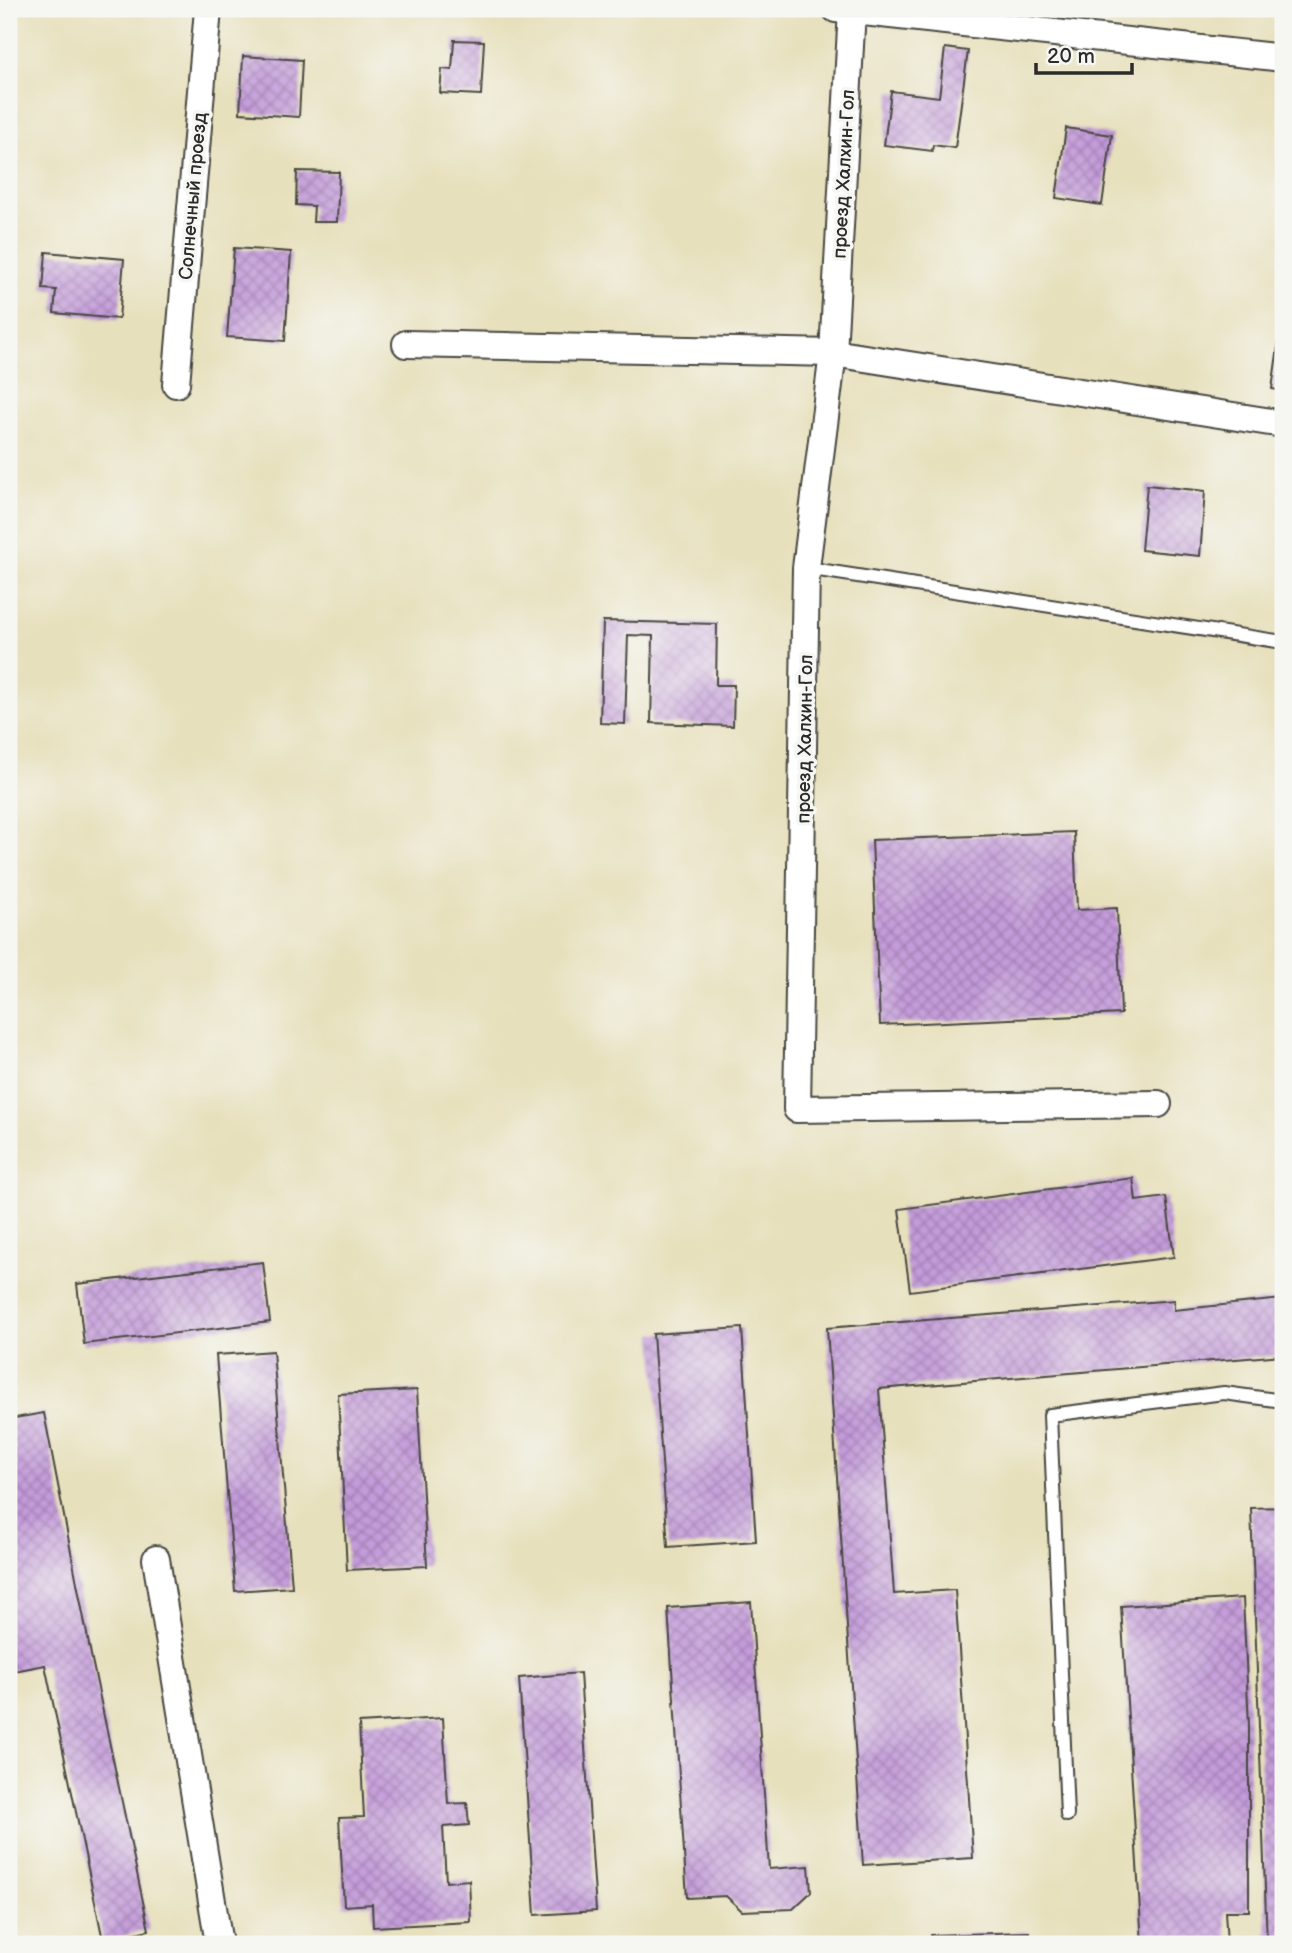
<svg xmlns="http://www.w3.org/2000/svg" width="1292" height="1953" viewBox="0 0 1292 1953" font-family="'Balsamiq Sans',sans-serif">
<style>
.building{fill:url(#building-cross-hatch)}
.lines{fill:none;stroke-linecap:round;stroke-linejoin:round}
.lane-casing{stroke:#474641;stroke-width:16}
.street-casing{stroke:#474641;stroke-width:30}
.lane{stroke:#fff;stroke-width:12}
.street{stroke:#fff;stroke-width:26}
.labels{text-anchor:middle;stroke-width:7;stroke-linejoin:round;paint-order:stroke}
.street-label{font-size:19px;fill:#2b2b2b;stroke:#f6f6f2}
</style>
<defs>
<pattern id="building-cross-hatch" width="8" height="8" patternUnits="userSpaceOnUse" patternTransform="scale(1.75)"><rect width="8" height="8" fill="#c49bda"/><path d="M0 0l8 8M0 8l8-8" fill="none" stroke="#9f7fb1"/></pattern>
</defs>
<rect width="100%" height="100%" fill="#f6f6f2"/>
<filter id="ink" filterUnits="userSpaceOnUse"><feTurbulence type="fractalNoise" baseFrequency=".0143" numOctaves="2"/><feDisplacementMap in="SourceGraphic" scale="14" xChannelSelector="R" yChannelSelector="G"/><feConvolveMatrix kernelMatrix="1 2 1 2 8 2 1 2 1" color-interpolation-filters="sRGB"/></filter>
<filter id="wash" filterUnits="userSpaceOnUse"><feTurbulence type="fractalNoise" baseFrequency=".00686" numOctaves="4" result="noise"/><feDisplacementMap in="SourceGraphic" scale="28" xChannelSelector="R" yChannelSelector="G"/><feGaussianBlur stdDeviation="1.57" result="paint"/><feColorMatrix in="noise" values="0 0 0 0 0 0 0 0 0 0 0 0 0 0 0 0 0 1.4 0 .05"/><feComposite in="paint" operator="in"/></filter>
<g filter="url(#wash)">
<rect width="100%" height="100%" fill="#e7e0bc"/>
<g id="blocks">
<!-- building -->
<g class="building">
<polygon points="454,40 484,41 481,95 440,93 442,69 452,70"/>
<polygon points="945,48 968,51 955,148 933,145 932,151 884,145 891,91 939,97"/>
<polygon points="243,56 302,60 299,117 240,113"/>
<polygon points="1066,128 1112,135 1102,205 1056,198"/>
<polygon points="297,171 339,172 337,222 313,222 314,206 296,205"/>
<polygon points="234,248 291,252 285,341 227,337"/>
<polygon points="46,252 124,259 119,319 54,313 56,290 43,289"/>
<polygon points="1282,318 1283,318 1283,391 1272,389"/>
<polygon points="1147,485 1205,491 1200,556 1141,550"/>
<polygon points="603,621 717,624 716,685 734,685 733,726 651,723 653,636 628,635 625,724 600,723"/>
<polygon points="1074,832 1077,910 1117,908 1121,1014 880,1025 872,840"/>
<polygon points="1133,1178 1136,1201 1166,1197 1174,1257 910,1291 899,1209"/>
<polygon points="263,1262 270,1322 84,1344 77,1284"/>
<polygon points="1283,1299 1283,1355 879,1389 894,1594 955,1590 973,1858 863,1865 827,1328 1174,1300 1174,1310"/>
<polygon points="742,1328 756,1541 668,1547 653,1334"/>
<polygon points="273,1351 292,1587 235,1591 216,1355"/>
<polygon points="417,1390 427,1566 347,1570 338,1394"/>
<polygon points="44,1413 91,1655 149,1930 103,1940 45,1665 9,1672 9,1419"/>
<polygon points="1283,1507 1283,1944 1267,1944 1251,1508"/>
<polygon points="1243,1598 1249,1726 1249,1911 1225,1911 1227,1944 1142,1944 1121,1606"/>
<polygon points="751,1602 769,1869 809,1866 811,1892 793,1909 742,1911 726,1896 687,1898 668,1608"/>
<polygon points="580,1673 596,1911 535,1915 519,1678"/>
<polygon points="443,1718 448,1804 467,1803 469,1825 443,1827 446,1882 469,1880 471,1922 373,1927 372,1904 344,1906 339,1818 364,1817 359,1723"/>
<polygon points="1029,1932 1030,1944 931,1944 931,1935"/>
</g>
</g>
</g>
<g filter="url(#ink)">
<use href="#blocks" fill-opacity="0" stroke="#474641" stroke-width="2"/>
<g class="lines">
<!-- lane casing -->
<g class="lane-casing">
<g id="lane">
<polyline points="806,568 1283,642"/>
<polyline points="1067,1815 1050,1415 1224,1393 1283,1401"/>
</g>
</g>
<!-- street casing -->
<g class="street-casing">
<g id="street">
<polyline points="836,9 1283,58"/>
<polyline points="852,10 833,353 806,568 797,1109 1158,1104"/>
<polyline points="406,344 833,353 1283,424"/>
<polyline points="176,384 208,9"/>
<polyline points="156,1559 219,1944"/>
</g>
</g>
<!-- lane -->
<use href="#lane" class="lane"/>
<!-- street -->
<use href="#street" class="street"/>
</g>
</g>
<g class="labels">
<!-- street labels -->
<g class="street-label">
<text transform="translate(843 174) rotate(-87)" y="7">проезд Халхин-Гол</text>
<text transform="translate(192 196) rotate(-85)" y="7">Солнечный проезд</text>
<text transform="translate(804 739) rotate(-89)" y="7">проезд Халхин-Гол</text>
</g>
</g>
<!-- margin -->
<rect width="1292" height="1953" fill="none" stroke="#f6f6f2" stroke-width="35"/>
<!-- scale -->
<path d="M1036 63v10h96v-10" fill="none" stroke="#2b2b2b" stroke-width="3.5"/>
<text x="1047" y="63" font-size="21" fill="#2b2b2b" stroke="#f6f6f2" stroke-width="5" paint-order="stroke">20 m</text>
</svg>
